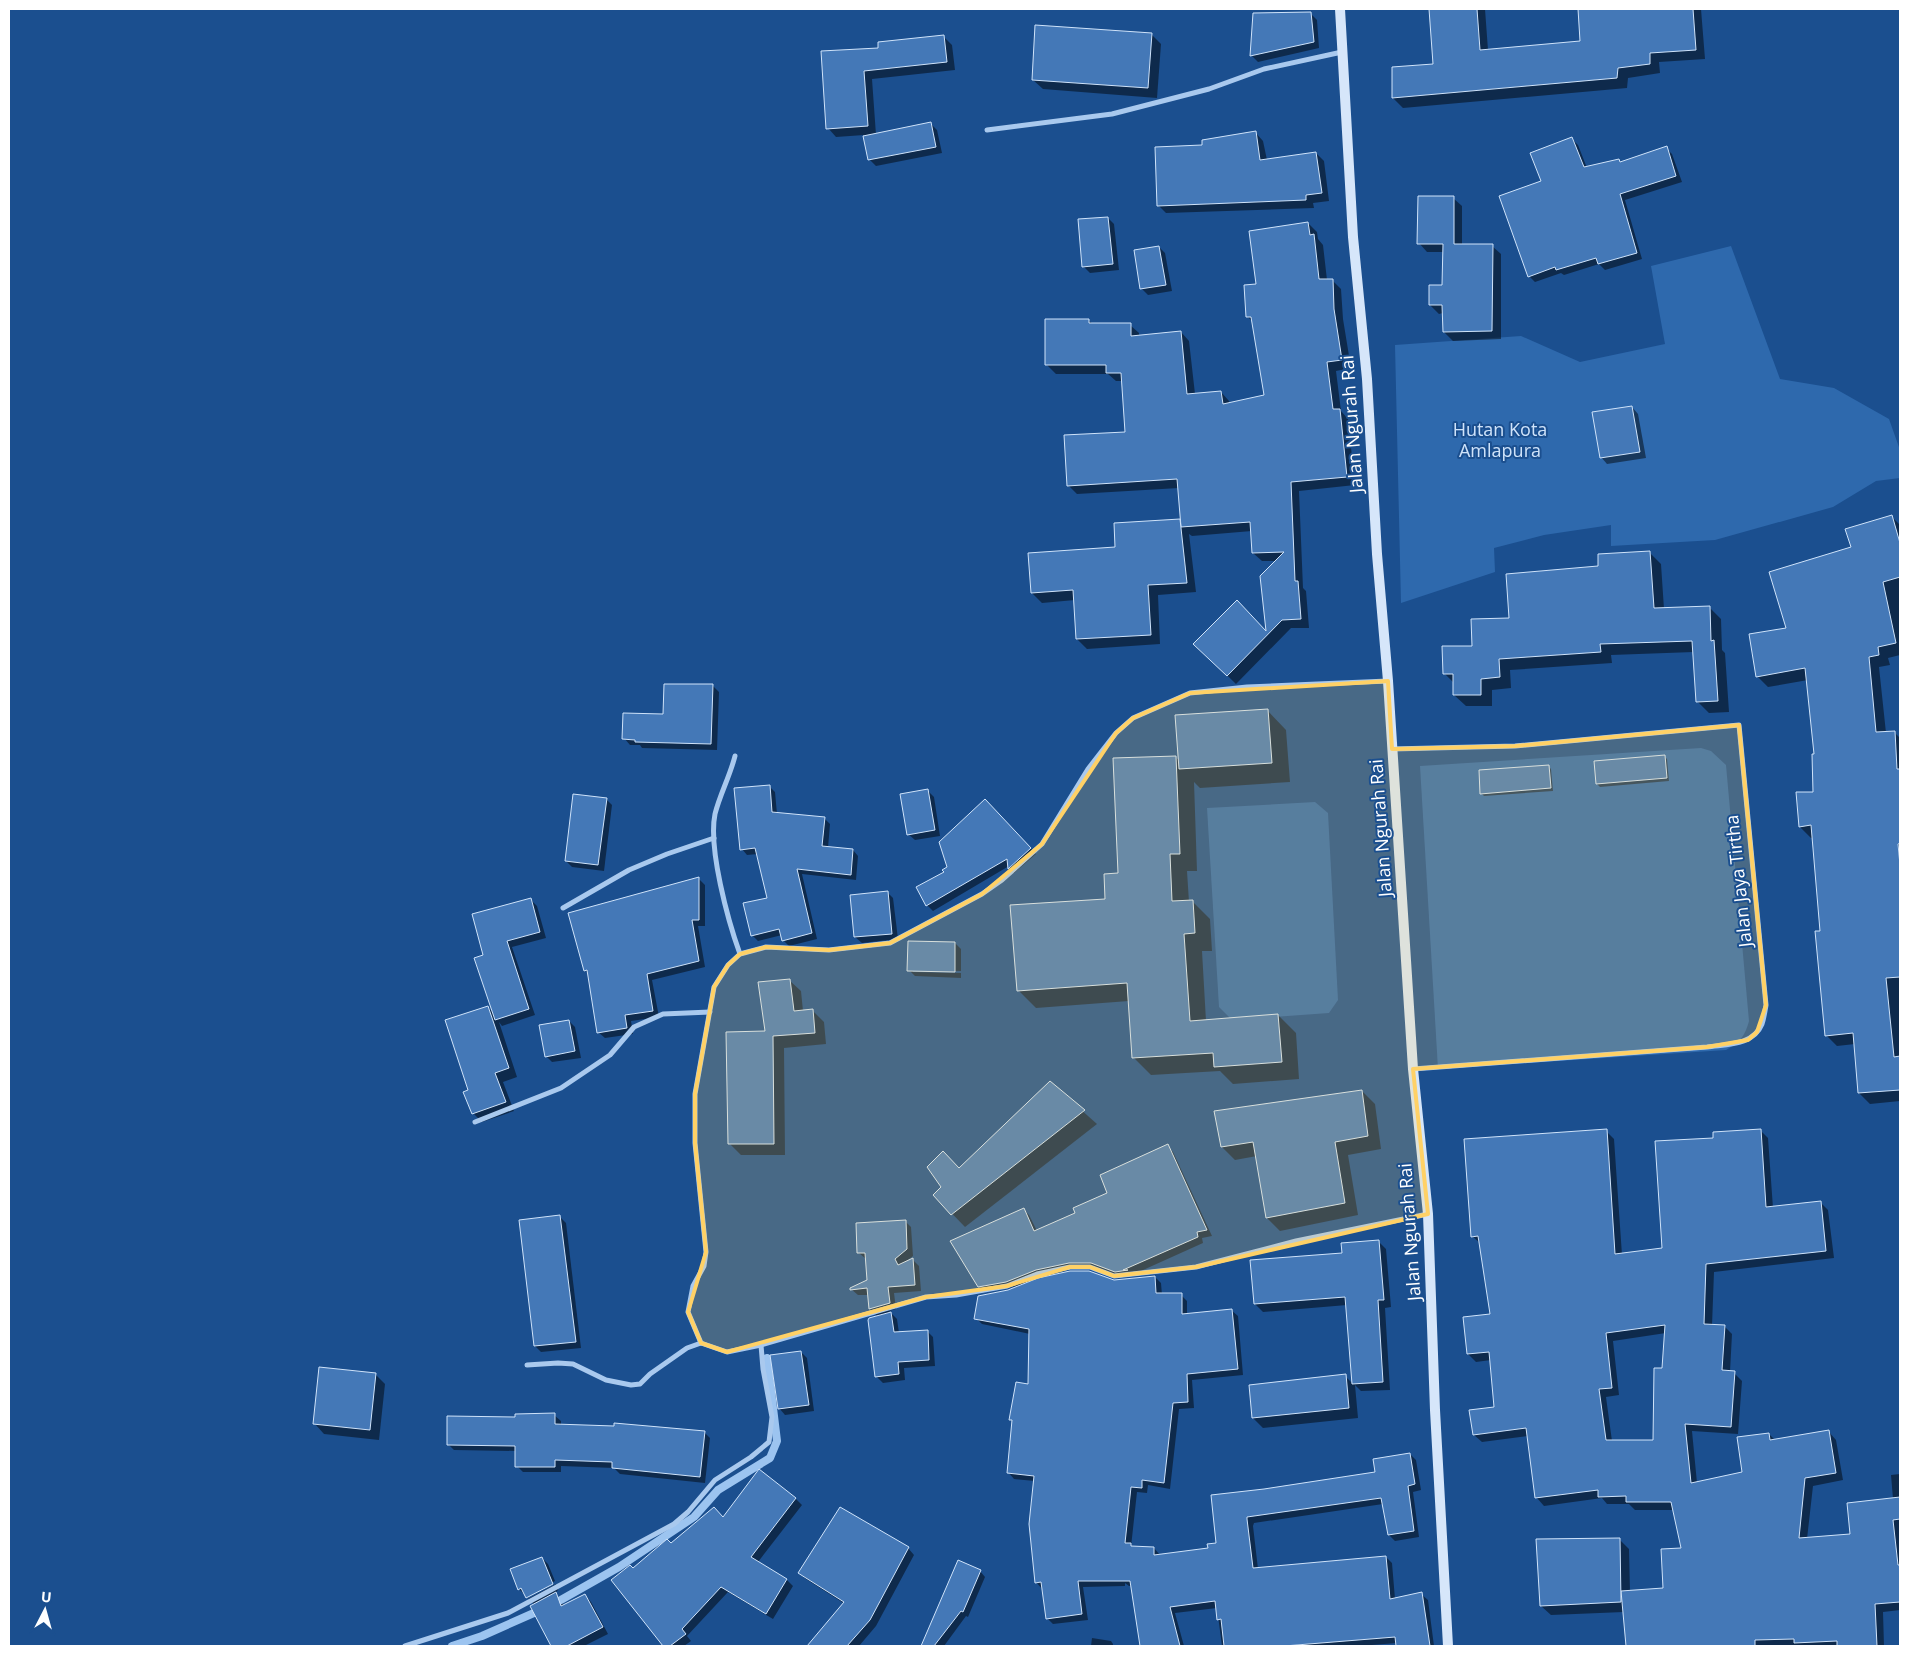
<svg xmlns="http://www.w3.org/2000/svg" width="1909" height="1655" viewBox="0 0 1909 1655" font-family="'Open Sans',sans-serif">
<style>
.green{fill:#2e69ad}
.shadow{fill:#0007;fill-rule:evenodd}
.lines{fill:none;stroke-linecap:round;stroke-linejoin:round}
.stream{stroke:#9cc4f0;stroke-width:8}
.building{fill:#4478b7;stroke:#cfe3fa;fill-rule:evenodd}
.street{stroke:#a9c9ee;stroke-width:5}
.secondary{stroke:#d6e6fa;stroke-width:10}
.marked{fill:#ffd166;fill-opacity:0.2;stroke:#ffd166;stroke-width:4;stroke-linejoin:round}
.labels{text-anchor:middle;stroke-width:4;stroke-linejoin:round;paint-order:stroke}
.street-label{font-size:18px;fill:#fff;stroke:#1b4f8f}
.park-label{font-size:18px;fill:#cfe3fa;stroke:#1b4f8f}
</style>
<rect width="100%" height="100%" fill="#1b4f8f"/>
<!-- green -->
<g class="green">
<polygon points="1731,246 1780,379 1834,388 1889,419 1900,450 1900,478 1876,481 1833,507 1715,540 1611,546 1611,525 1544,535 1494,548 1495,572 1401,603 1395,345 1521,336 1580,362 1665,344 1651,266"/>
<path d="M1701,748L1711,751L1726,765L1749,1021C1745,1036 1740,1042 1726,1050L1438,1069L1420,766Z"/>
<polygon points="1315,802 1328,813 1338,1000 1329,1013 1232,1020 1219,1007 1207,808"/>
</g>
<!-- shadow -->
<g class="shadow">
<polygon points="1431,9 1485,9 1488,50 1581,42 1579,9 1701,9 1705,59 1659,62 1660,73 1628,78 1627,88 1403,108 1393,98 1393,68 1435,65"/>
<polygon points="1254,14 1311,14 1317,20 1319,48 1258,62 1252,56"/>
<polygon points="1151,34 1161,44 1157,98 1043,89 1033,80"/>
<polygon points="943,36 952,45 955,70 872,79 876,135 931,124 937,130 942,153 876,166 870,160 864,135 836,137 828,128 823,52 880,49"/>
<polygon points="1255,132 1263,141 1267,160 1316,153 1324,161 1329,201 1313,203 1314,208 1166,213 1158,205 1204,146"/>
<polygon points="1572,139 1578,145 1587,168 1619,160 1622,163 1666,148 1672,154 1682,182 1625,200 1642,259 1605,270 1599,264 1564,275 1561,273 1535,282 1529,276 1542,182"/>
<polygon points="1453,198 1462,206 1462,245 1492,246 1501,254 1501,339 1453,341 1444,332 1443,313 1439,314 1430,305 1443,287 1444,252 1427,252 1419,243"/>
<polygon points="1108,218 1114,224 1119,270 1090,273 1083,266"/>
<polygon points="1308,223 1317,232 1318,239 1323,245 1327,280 1332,280 1341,289 1343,319 1351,368 1336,371 1341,411 1348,419 1355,485 1299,491 1303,588 1306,591 1309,628 1291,628 1236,684 1195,644 1267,634 1277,561 1262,561 1253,553 1252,531 1192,536 1189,534 1196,592 1158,595 1160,644 1087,649 1077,639 1075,600 1042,603 1032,593 1116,548 1179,520 1182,523 1179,488 1077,494 1068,485 1126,433 1123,381 1116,381 1108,374 1056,374 1047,365 1088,320 1093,324 1130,325 1139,333 1139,336 1181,332 1189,341 1195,394 1221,392 1229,401 1230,404 1265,396 1253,322 1248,317 1257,285"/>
<polygon points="1159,247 1165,253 1172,291 1148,295 1142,289"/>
<polygon points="1632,407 1638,414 1646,458 1607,464 1601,457"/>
<polygon points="1892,517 1900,525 1900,655 1888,658 1890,665 1879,667 1886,733 1895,733 1900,738 1900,1101 1870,1104 1859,1093 1855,1044 1837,1046 1826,1035 1822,932 1813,837 1811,838 1800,827 1814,793 1815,755 1808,680 1768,687 1757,676 1788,629 1852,548"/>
<polygon points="1649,552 1661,564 1664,609 1709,607 1721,619 1722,650 1725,653 1729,712 1709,713 1698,702 1694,652 1611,655 1612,663 1510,670 1511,688 1492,690 1492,706 1466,706 1454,695 1454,683 1444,673 1473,647 1510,619 1599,567"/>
<polygon points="713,686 719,692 717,750 642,748 640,745 630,745 624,738"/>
<polygon points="1267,710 1286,730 1290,782 1200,788 1194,782 1197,871 1187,871 1189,902 1192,901 1210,919 1212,951 1202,951 1206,1021 1278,1015 1296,1033 1299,1079 1233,1084 1220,1071 1151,1075 1133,1057 1129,1001 1036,1008 1018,990 1107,900 1175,757 1180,761"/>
<polygon points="1664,756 1667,759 1669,781 1600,787 1597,784"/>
<polygon points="1548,766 1551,769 1553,791 1484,796 1481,793"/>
<polygon points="769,786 775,792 777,814 824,818 830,824 828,848 853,850 858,856 856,880 802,874 817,939 789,946 783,940 782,935 758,941 752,935 769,898 758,854 747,855 742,849"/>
<polygon points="927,790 934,797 940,836 915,840 908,834"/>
<polygon points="606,799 612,805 604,871 572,867 566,861"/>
<polygon points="985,801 1036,854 1014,873 1009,866 933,911 927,905 917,887 945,873"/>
<polygon points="698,878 705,885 705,926 698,926 705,967 652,980 659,1017 631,1021 633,1034 605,1038 598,1032 589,974 585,970"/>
<polygon points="887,892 893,898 898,939 862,943 855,937"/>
<polygon points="531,900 537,906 546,938 512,947 535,1015 502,1026 499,1022 517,1077 503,1082 514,1111 482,1122 473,1113 470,1091 488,1007 494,1014 485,956"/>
<polygon points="955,943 961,949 961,971 913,970 913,972 961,973 961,978 915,976 909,970"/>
<polygon points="789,980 801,991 803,1011 813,1011 824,1022 826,1044 784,1048 785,1155 741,1155 730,1144 766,1033"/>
<polygon points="569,1021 575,1027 581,1058 552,1062 546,1056"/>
<polygon points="1051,1083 1097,1124 965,1227 934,1195"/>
<polygon points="1362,1091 1375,1104 1381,1149 1348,1155 1358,1215 1280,1231 1267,1218 1257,1156 1235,1160 1222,1147"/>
<path d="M1760,1130L1768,1138L1773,1208L1820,1202L1828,1210L1834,1258L1714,1272L1712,1326H1724L1732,1334L1730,1372L1734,1373L1742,1381L1738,1434L1692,1431L1697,1483L1743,1473L1769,1434L1776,1441L1829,1432L1836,1440L1843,1480L1813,1486L1807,1539L1851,1535L1893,1499L1891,1475L1900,1474V1610L1883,1612L1884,1646H1626L1624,1612L1551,1615L1541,1606L1619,1539L1629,1549L1630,1592L1664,1589L1683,1549L1674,1510H1635L1629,1504H1607L1602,1498L1544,1506L1537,1498L1528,1436L1482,1442L1474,1435L1496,1408L1491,1360L1476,1362L1468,1354L1492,1315L1481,1244L1472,1236L1606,1131L1614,1139L1622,1255L1663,1249L1714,1139ZM1666,1333L1654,1441H1612L1606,1397L1619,1395L1613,1341Z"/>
<polygon points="1167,1146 1173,1152 1212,1236 1202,1238 1203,1243 1132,1275 1122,1277 1098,1268 1076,1268 1042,1275 1033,1279 1033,1281 1114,1282 1155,1277 1161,1283 1162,1295 1181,1295 1187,1301 1187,1314 1231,1310 1238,1316 1243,1375 1192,1380 1194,1408 1179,1409 1170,1489 1148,1485 1147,1493 1137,1492 1131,1547 1154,1548 1160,1555 1209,1549 1217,1544 1265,1491 1377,1473 1410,1454 1416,1460 1421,1490 1413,1492 1419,1537 1395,1541 1389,1535 1383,1504 1254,1523 1253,1526 1258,1569 1386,1557 1392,1563 1395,1599 1421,1594 1428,1600 1434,1646 1397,1646 1397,1643 1359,1646 1222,1646 1217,1608 1175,1613 1184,1646 1141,1646 1132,1586 1129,1586 1125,1583 1125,1586 1083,1587 1088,1620 1053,1624 1047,1618 1042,1589 1036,1582 1035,1481 1014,1479 1008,1472 1013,1422 1010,1419 1029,1385 1030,1334 982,1324 976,1318 1009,1291 1018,1286 985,1292 979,1286 1023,1209 1029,1215 1037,1231 1077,1214 1109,1193"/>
<polygon points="560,1217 566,1223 581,1348 541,1352 535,1346"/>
<polygon points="905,1221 911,1227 913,1256 905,1262 913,1260 919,1266 921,1291 894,1293 896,1309 889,1311 897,1319 899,1333 927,1331 933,1337 935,1366 904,1368 905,1380 883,1383 877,1377 869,1320 878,1317 870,1309 869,1295 858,1295 851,1289 868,1281 866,1259 859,1253"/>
<polygon points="1379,1242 1386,1249 1391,1307 1385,1308 1390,1390 1361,1391 1355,1385 1358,1418 1263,1428 1253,1418 1345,1376 1353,1384 1347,1305 1263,1312 1255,1304 1343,1254"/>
<polygon points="801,1352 807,1358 814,1411 785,1415 779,1408"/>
<polygon points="375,1374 385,1384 379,1440 324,1434 315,1424"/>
<polygon points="554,1415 561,1421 561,1426 704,1432 710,1438 705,1483 620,1474 614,1468 561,1466 561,1472 523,1472 517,1466 517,1451 454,1450 448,1444 517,1419"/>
<polygon points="796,1499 802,1505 758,1562 787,1580 793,1586 773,1619 728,1592 687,1636 691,1641 684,1646 665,1646 612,1580 633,1569 671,1545 723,1518"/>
<polygon points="908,1548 914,1555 876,1626 859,1646 821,1646 814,1639 845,1604 806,1579 799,1573"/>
<polygon points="542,1558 548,1564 555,1581 528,1596 528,1598 519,1589"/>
<polygon points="959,1562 980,1571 985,1577 968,1617 966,1616 944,1646 922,1646"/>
<polygon points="556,1584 558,1590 555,1593 562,1600 564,1606 585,1595 591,1602 608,1634 584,1646 553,1646 532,1607 535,1605 528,1599"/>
<polygon points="1092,1638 1111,1641 1113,1644 1113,1646 1091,1646"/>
</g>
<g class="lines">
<!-- stream -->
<polyline class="stream" points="452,1646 482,1636 552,1605 619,1567 694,1517 718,1490 770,1458 777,1441 767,1358"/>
</g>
<!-- building -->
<g class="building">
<polygon points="1429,9 1477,9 1480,50 1580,41 1578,9 1693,9 1696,50 1650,53 1650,64 1618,68 1617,78 1392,98 1392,67 1433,64"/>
<polygon points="1311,12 1314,42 1250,56 1253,13"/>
<polygon points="1035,25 1152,33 1148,88 1032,80"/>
<polygon points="944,35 947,62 864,71 868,126 826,129 821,51 878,48 878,42"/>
<polygon points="931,122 936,147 868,160 863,136"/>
<polygon points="1256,131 1260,160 1316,152 1322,193 1306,195 1306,200 1157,206 1155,147 1202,145 1202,140"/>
<polygon points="1572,137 1584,167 1619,159 1620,162 1667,146 1676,176 1620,194 1637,253 1598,264 1596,258 1556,270 1555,267 1528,277 1499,196 1541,181 1530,153"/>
<polygon points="1418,196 1454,196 1454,244 1493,244 1492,331 1443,332 1442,305 1429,305 1429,285 1442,285 1443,244 1417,244"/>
<polygon points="1108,217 1113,264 1082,267 1078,219"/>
<polygon points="1308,222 1310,235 1314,234 1319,279 1333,279 1334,309 1342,360 1327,362 1333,409 1340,409 1347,477 1291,482 1295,581 1298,581 1301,619 1282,620 1227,676 1193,644 1237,600 1266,631 1260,576 1284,552 1252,553 1250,522 1181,527 1177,479 1067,486 1064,435 1125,432 1121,373 1106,373 1106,365 1045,365 1045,319 1089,319 1089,323 1131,323 1131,336 1181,331 1187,394 1221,391 1223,404 1264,395 1251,317 1246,317 1244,285 1256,284 1249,231"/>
<polygon points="1159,246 1166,285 1140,289 1134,250"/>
<polygon points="1632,406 1640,452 1600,458 1592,412"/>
<polygon points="1892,515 1900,543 1900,577 1883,582 1896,643 1878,647 1879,655 1869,657 1876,732 1895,731 1897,769 1900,769 1900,843 1898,844 1900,865 1900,977 1886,978 1894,1057 1900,1056 1900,1090 1858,1093 1853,1033 1825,1036 1815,931 1820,931 1811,825 1799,827 1796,792 1813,792 1812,754 1814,754 1805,668 1756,677 1749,634 1786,628 1769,572 1851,547 1845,529"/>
<polygon points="1180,519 1187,583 1148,585 1151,635 1076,639 1073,590 1031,593 1028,553 1115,547 1114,523"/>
<polygon points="1650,551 1654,608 1710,606 1711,641 1714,640 1718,701 1696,702 1692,641 1600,644 1601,652 1499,659 1500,677 1481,679 1481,695 1453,695 1453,674 1443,674 1442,646 1472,646 1471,619 1509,618 1506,574 1598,566 1598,554"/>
<polygon points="664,684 713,684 711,744 635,742 635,740 622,739 623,713 663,714"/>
<polygon points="1268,709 1272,763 1179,769 1175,715"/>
<polygon points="1665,755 1667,778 1596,784 1594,761"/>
<polygon points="1176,756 1180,854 1170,854 1172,901 1193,900 1195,933 1184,934 1190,1021 1278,1014 1282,1062 1214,1067 1213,1053 1132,1058 1127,983 1017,991 1010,905 1105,899 1104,874 1118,873 1113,758"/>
<polygon points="1549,765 1551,788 1480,794 1479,770"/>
<polygon points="770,785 772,812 825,817 822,846 853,849 851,875 797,869 812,933 782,941 779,929 751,936 743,903 767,898 755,848 740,850 734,788"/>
<polygon points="928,789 935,830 907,835 900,794"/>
<polygon points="573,794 607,798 598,865 565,861"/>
<polygon points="985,799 1031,848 1008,869 1007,859 926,906 916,887 944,872 942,870 947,867 939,842"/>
<polygon points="699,877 699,920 692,920 699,961 647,974 653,1011 625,1015 627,1028 597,1033 587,970 584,971 568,913"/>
<polygon points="888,891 892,934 854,937 850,895"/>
<polygon points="531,898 540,932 507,941 529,1009 495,1020 474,958 483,955 472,914"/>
<polygon points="908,941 955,942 955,972 907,971"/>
<polygon points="790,979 794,1011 813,1009 815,1033 773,1036 774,1144 728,1144 726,1032 765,1031 758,982"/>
<polygon points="488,1006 509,1068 495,1073 506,1102 472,1114 463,1092 468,1090 445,1020"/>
<polygon points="569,1020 575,1051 545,1057 539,1025"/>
<polygon points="1050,1081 1085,1110 951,1215 933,1195 941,1187 927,1167 943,1151 959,1168"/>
<polygon points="1362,1090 1368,1136 1335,1142 1345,1203 1266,1218 1253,1142 1221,1147 1214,1111"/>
<path d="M1607,1129L1615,1254L1662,1248L1655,1141L1713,1138V1132L1761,1129L1766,1207L1821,1201L1826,1251L1706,1264L1704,1324L1725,1325L1722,1370L1735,1371L1731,1427L1685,1424L1691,1483L1742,1472L1737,1437L1769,1433L1770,1440L1829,1430L1836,1473L1805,1478L1799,1538L1850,1534L1847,1503L1900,1497V1519L1893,1520L1898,1565H1900V1602L1875,1604L1877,1646H1837V1641L1794,1643V1639L1755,1640V1646H1626L1621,1591L1663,1588L1661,1549L1681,1548L1671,1502H1626V1496L1598,1497V1490L1535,1498L1526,1428L1473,1435L1469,1410L1494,1407L1489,1352L1467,1354L1463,1317L1490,1314L1478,1236L1471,1237L1464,1139ZM1665,1325L1662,1368H1654L1653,1440H1606L1599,1389L1612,1388L1606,1333Z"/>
<polygon points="1168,1144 1207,1230 1197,1232 1198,1237 1123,1270 1128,1270 1115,1272 1091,1263 1069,1263 1036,1270 1006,1282 978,1287 950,1241 1024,1208 1034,1231 1075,1213 1073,1208 1107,1193 1100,1175"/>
<polygon points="560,1215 576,1342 534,1346 519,1220"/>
<polygon points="906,1220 907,1249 895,1259 898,1265 913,1258 915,1285 888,1287 890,1303 869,1309 867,1288 850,1290 850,1288 867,1280 865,1253 857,1253 856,1223"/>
<polygon points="1379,1240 1384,1300 1378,1300 1383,1382 1352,1384 1345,1297 1254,1304 1250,1260 1342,1253 1341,1243"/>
<polygon points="1070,1271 1089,1271 1114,1280 1155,1276 1156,1293 1182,1293 1182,1314 1232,1309 1238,1369 1187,1374 1188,1402 1173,1403 1164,1483 1142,1480 1142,1488 1131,1487 1125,1543 1131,1543 1131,1546 1154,1547 1154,1555 1208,1548 1207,1544 1216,1543 1211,1495 1264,1489 1375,1472 1373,1459 1410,1453 1415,1484 1408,1486 1414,1531 1388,1535 1381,1498 1247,1517 1247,1519 1253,1568 1386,1556 1390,1599 1422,1592 1430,1646 1396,1646 1395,1637 1284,1646 1224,1646 1221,1619 1217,1620 1215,1601 1170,1607 1180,1646 1140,1646 1130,1581 1078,1581 1082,1614 1046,1619 1041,1582 1035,1583 1029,1524 1034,1476 1007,1473 1012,1420 1009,1420 1016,1382 1028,1384 1029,1329 974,1319 978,1296 1008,1290 1038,1278"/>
<polygon points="891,1312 894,1332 928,1330 929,1360 898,1362 899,1374 875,1377 868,1320 869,1318"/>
<polygon points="801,1351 809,1405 778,1409 770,1355"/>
<polygon points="319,1367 376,1373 370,1430 313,1424"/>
<polygon points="1346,1374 1349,1408 1252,1418 1249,1385"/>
<polygon points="555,1413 555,1424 614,1426 614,1423 705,1431 700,1477 612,1468 612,1462 555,1460 555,1467 515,1467 515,1446 447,1445 447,1416 515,1417 515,1414"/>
<polygon points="759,1469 796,1498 751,1557 787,1579 766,1614 721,1587 682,1629 686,1634 670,1646 663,1646 611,1580 630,1565 633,1568 667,1539 671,1543 714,1507 723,1517"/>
<polygon points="840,1507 909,1547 870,1620 847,1646 807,1646 844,1602 798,1573"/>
<polygon points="1620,1538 1621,1602 1540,1606 1536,1539"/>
<polygon points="542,1557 553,1584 526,1598 521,1588 518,1590 510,1569"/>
<polygon points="958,1560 981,1570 963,1612 961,1611 934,1646 921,1646"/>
<polygon points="556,1592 561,1606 585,1594 603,1627 567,1646 551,1646 530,1606"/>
</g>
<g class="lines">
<!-- street -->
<g class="street">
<polyline points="987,130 1112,114 1209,89 1264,69 1342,52"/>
<path d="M1392,749L1515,746L1739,725L1766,1005C1765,1011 1764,1018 1762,1024C1753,1046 1726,1044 1707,1047L1413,1069"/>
<path d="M735,756C730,776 720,794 715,814C708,848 728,921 740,954"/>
<polyline points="563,908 629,870 667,854 714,838"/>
<polyline points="475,1122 561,1088 610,1055 634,1027 663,1014 710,1012"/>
<polyline points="701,1343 688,1312 693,1286 704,1266 706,1252 695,1143 695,1094 714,987 728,965 740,954 766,947 829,950 890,943 982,894 1002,880 1042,844 1088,769 1116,733 1133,718 1190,693 1247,687 1388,681"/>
<polyline points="527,1365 558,1363 573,1364 606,1380 631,1385 640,1384 650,1374 687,1348 701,1343 727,1352 761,1345 926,1297 956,1295 1007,1286 1037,1274 1070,1267 1090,1267 1114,1276 1196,1267 1296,1241 1428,1214"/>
<polyline points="405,1646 508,1613 674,1524 688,1512 715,1480 751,1457 769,1442 772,1417 763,1369 761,1345"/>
</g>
<!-- secondary -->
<polyline class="secondary" points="1340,9 1353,237 1367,379 1377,554 1388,681 1413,1069 1428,1214 1435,1410 1448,1646"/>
</g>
<!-- marked area -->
<path class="marked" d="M1388,681L1392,749L1515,746L1739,725L1766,1005L1757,1032L1748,1040L1707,1047L1413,1069L1428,1214L1196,1267L1114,1276L1090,1267H1070L1007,1286L926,1297L727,1352L701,1343L688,1312L706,1252L695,1143V1094L714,987L728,965L740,954L766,947L829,950L890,943L982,894L1042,844L1116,733L1133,718L1190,693Z"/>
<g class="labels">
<!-- street labels -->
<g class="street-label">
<text transform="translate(1352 424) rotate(-94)" y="6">Jalan Ngurah Rai</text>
<text transform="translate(1381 828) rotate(-94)" y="6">Jalan Ngurah Rai</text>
<text transform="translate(1739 881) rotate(-96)" y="6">Jalan Jaya Tirtha</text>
<text transform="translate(1410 1232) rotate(-94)" y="6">Jalan Ngurah Rai</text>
</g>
<!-- park labels -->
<g class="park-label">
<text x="1500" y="436">Hutan Kota<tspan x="1500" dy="21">Amlapura</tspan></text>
</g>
</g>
<!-- border -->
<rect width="1909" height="1655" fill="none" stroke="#ffffff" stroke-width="20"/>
<!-- north arrow -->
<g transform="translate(45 1610) rotate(6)" stroke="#1b4f8f" stroke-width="4" paint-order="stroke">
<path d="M0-4L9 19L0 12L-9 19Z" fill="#ffffff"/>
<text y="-8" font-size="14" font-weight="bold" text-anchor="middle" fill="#ffffff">U</text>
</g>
</svg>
